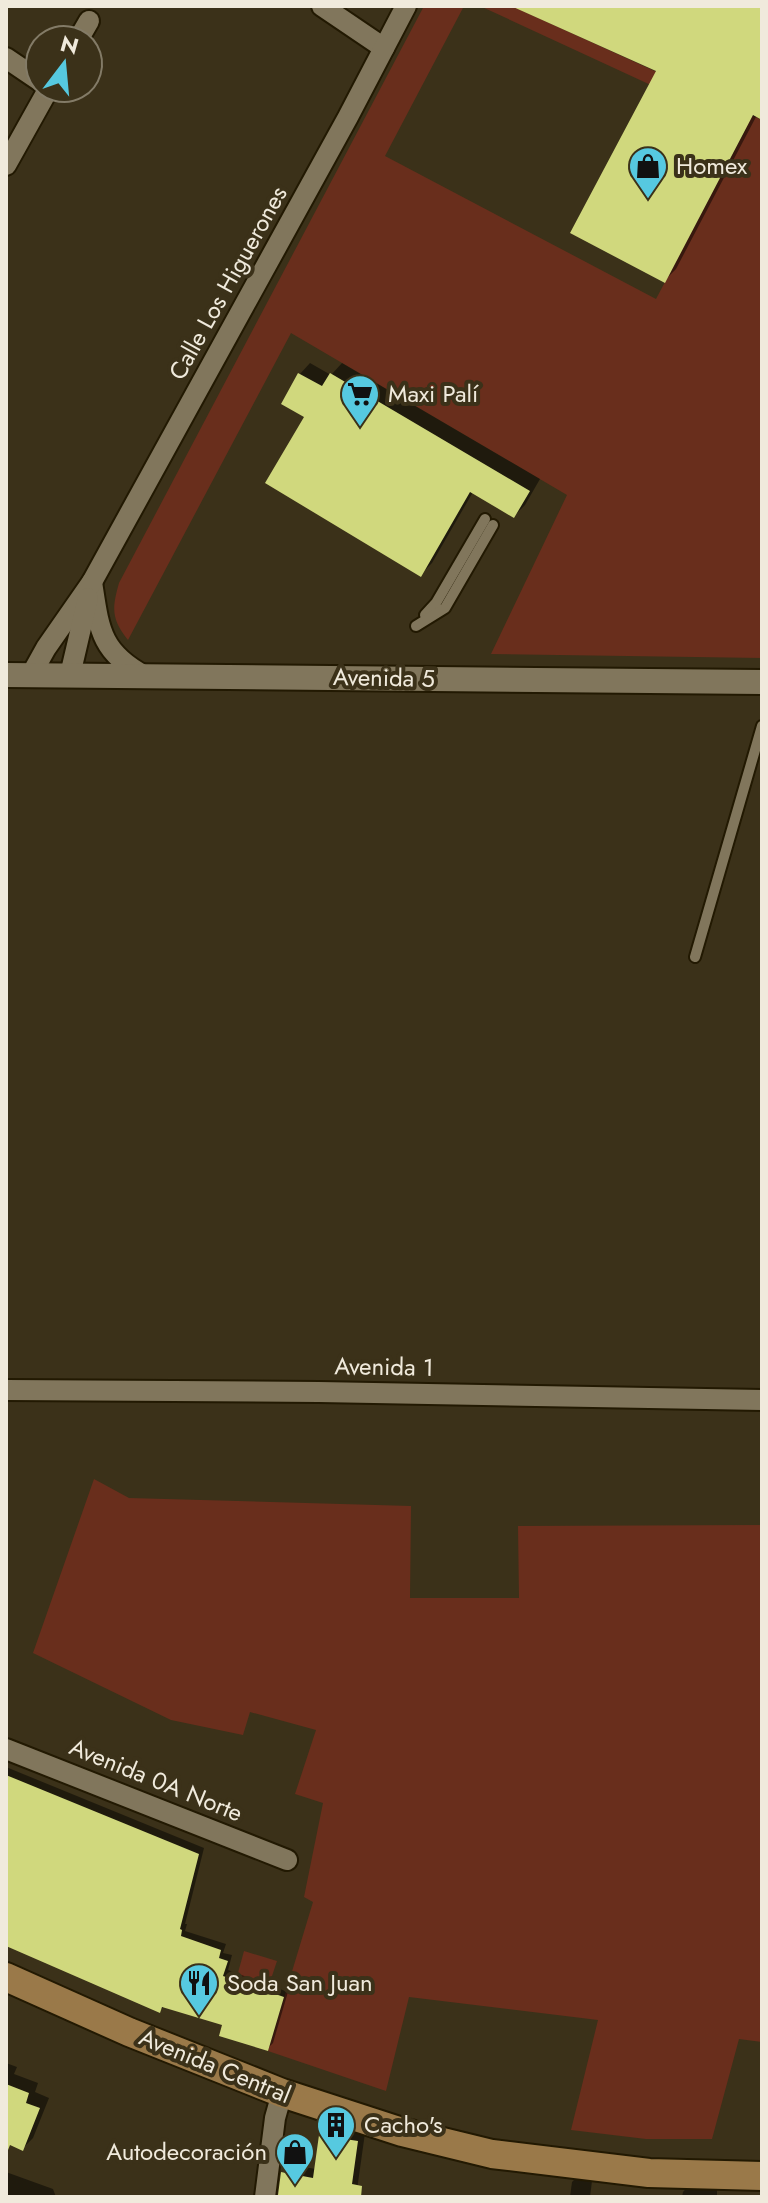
<svg xmlns="http://www.w3.org/2000/svg" width="768" height="2203" viewBox="0 0 768 2203" font-family="Jost,sans-serif">
<style>
.green{fill:#692e1c}
.shadow{fill:#0007}
.building{fill:#d0d87d}
.lines{fill:none;stroke-linecap:round;stroke-linejoin:round}
.service-casing{stroke:#221902;stroke-width:14}
.minor-casing{stroke:#221902;stroke-width:24}
.tertiary-casing{stroke:#221902;stroke-width:28}
.secondary-casing{stroke:#221902;stroke-width:32}
.service{stroke:#81765c;stroke-width:10}
.minor{stroke:#81765c;stroke-width:20}
.tertiary{stroke:#81765c;stroke-width:24}
.secondary{stroke:#9a7949;stroke-width:28}
.labels{text-anchor:middle;stroke-width:8;stroke-linejoin:round;paint-order:stroke}
.poi-label{font-size:24px;fill:#f0eadc;stroke:#3b3119;text-anchor:start}
.street-label{font-size:24px;fill:#f0eadc;stroke:#3b3119}
</style>
<rect width="100%" height="100%" fill="#3b3119"/>
<!-- green -->
<g class="green">
<path d="M424,6H464L385,156L656,299L746,129L480,6H525L523,11L762,120V658L491,654L567,495L291,333L128,640C111,619 112,608 119,583Z"/>
<polygon points="94,1479 129,1498 411,1506 410,1598 519,1598 518,1526 762,1525 762,2042 739,2039 712,2139 646,2139 571,2130 598,2020 409,1997 386,2091 268,2051 313,1902 304,1897 323,1803 295,1794 316,1730 250,1712 243,1735 171,1720 33,1653"/>
<polygon points="244,1951 277,1961 267,1991 236,1980"/>
</g>
<!-- shadow -->
<g class="shadow">
<polygon points="527,6 762,6 762,117 757,115 676,269 665,280 658,70"/>
<polygon points="310,363 331,375 342,363 540,479 525,505 514,516 473,492 432,563 421,574 306,416 299,375"/>
<polygon points="6,1767 204,1848 185,1924 187,1924 185,1931 226,1944 223,1953 232,1955 228,1970 288,1992 273,2043 267,2049 225,2024 165,2006 160,2010 6,1943"/>
<polygon points="6,2063 17,2067 14,2074 38,2083 35,2092 49,2098 33,2138 23,2148 6,2142"/>
<polygon points="330,2128 365,2133 356,2197 304,2197 283,2173 291,2165 316,2169 321,2136"/>
<polygon points="6,2172 53,2189 56,2197 6,2197"/>
<polygon points="575,2179 592,2181 590,2197 570,2197 572,2182"/>
<polygon points="688,2186 717,2187 717,2197 682,2197 683,2192"/>
</g>
<!-- building -->
<g class="building">
<polygon points="511,6 762,6 762,120 753,115 665,283 570,233 656,71"/>
<polygon points="298,373 322,386 330,373 530,491 514,518 470,492 421,577 265,483 304,417 281,404"/>
<polygon points="6,1775 199,1854 180,1929 182,1930 181,1936 221,1950 219,1958 228,1961 223,1976 284,1997 268,2051 219,2036 222,2025 162,2007 160,2013 6,1946"/>
<polygon points="6,2084 29,2093 26,2103 40,2108 23,2151 10,2145 8,2150 6,2150"/>
<polygon points="319,2135 358,2141 352,2184 362,2186 361,2197 292,2197 278,2195 281,2172 313,2178"/>
</g>
<g class="lines">
<!-- service casing -->
<g class="service-casing">
<g id="service">
<polyline points="425,615 436,603 485,519"/>
<polyline points="416,626 445,608 493,525"/>
<polyline points="695,957 762,726"/>
</g>
</g>
<!-- minor casing -->
<g class="minor-casing">
<g id="minor">
<polyline points="322,6 384,48"/>
<polyline points="78,40 89,21"/>
<polyline points="6,58 40,81"/>
<polyline points="6,165 49,88"/>
<path d="M92,582C99,628 100,652 145,676"/>
<polyline points="31,675 46,648 92,582 348,117 406,6"/>
<polyline points="70,675 88,598"/>
<polyline points="6,1390 319,1392 762,1400"/>
<polyline points="6,1749 287,1860"/>
<polyline points="265,2197 275,2118 282,2093"/>
</g>
</g>
<!-- tertiary casing -->
<g class="tertiary-casing">
<polyline id="tertiary" points="6,675 762,682"/>
</g>
<!-- secondary casing -->
<g class="secondary-casing">
<polyline id="secondary" points="6,1977 129,2032 282,2093 402,2132 492,2154 649,2173 762,2176"/>
</g>
<!-- service -->
<use href="#service" class="service"/>
<!-- minor -->
<use href="#minor" class="minor"/>
<!-- tertiary -->
<use href="#tertiary" class="tertiary"/>
<!-- secondary -->
<use href="#secondary" class="secondary"/>
</g>
<!-- icons -->
<defs>
<g id="shop-pin" transform="scale(2)"><path d="M0 17L-7.5 6A9.5 9.5 0 1 1 7.5 6Z" fill="#56c9e0" stroke="#3b3119"/><path d="M-5-2.5h2.3a2.7 3.5 0 0 1 5.4 0H5L5.5 6h-11ZM-1.5-2.5h3a1.5 2.3 0 0 0-3 0Z" fill="#111"/></g>
<g id="supermarket-pin" transform="scale(2)"><path d="M0 17L-7.5 6A9.5 9.5 0 1 1 7.5 6Z" fill="#56c9e0" stroke="#3b3119"/><path d="M-6-5.5h2.5l.6 2H6L4.5 2H-2.5L-4.4-4H-6ZM-1.5 3.2a1.3 1.3 0 1 0 .1 0ZM3 3.2a1.3 1.3 0 1 0 .1 0Z" fill="#111"/></g>
<g id="restaurant-pin" transform="scale(2)"><path d="M0 17L-7.5 6A9.5 9.5 0 1 1 7.5 6Z" fill="#56c9e0" stroke="#3b3119"/><path d="M-5-6h1v4h1v-4h1v4h1v-4h1v5L-1.5 .5V6h-2V.5L-5-1ZM5-6V6H3V1.5H1.5Q1.5-4 5-6Z" fill="#111"/></g>
<g id="building-pin" transform="scale(2)"><path d="M0 17L-7.5 6A9.5 9.5 0 1 1 7.5 6Z" fill="#56c9e0" stroke="#3b3119"/><path d="M-4-6H4V6H1V3H-1V6H-4ZM-2.5-4.3h1.7v1.8h-1.7ZM.8-4.3h1.7v1.8H.8ZM-2.5-1h1.7V.8h-1.7ZM.8-1h1.7V.8H.8Z" fill="#111"/></g>
</defs>
<g fill-rule="evenodd">
<use href="#shop-pin" x="648" y="166"/>
<use href="#supermarket-pin" x="360" y="394"/>
<use href="#restaurant-pin" x="199" y="1983"/>
<use href="#building-pin" x="336" y="2125"/>
<use href="#shop-pin" x="295" y="2152"/>
</g>
<g class="labels">
<!-- poi labels -->
<g class="poi-label">
<text x="676" y="174">Homex</text>
<text x="388" y="402">Maxi Palí</text>
<text x="227" y="1991">Soda San Juan</text>
<text x="364" y="2133">Cacho's</text>
<text x="267" y="2160" text-anchor="end">Autodecoración</text>
</g>
<!-- street labels -->
<g class="street-label">
<text transform="translate(228 283) rotate(-61)" y="8">Calle Los Higuerones</text>
<text transform="translate(384 678) rotate(1)" y="8">Avenida 5</text>
<text transform="translate(384 1367) rotate(1)" y="8">Avenida 1</text>
<text transform="translate(156 1780) rotate(22)" y="8">Avenida 0A Norte</text>
<text transform="translate(215 2066) rotate(22)" y="8">Avenida Central</text>
</g>
</g>
<!-- border -->
<rect width="768" height="2203" fill="none" stroke="#f0eadc" stroke-width="16"/>
<!-- north arrow -->
<g transform="translate(64 64) rotate(16)"><circle r="38" fill="#3b3119" stroke="#837b67" stroke-width="2"/>
<path d="M0-6L14 30L0 20L-14 30Z" fill="#56c9e0"/>
<text y="-12" font-size="22" font-weight="bold" text-anchor="middle" fill="#f0eadc">N</text>
</g>
</svg>
